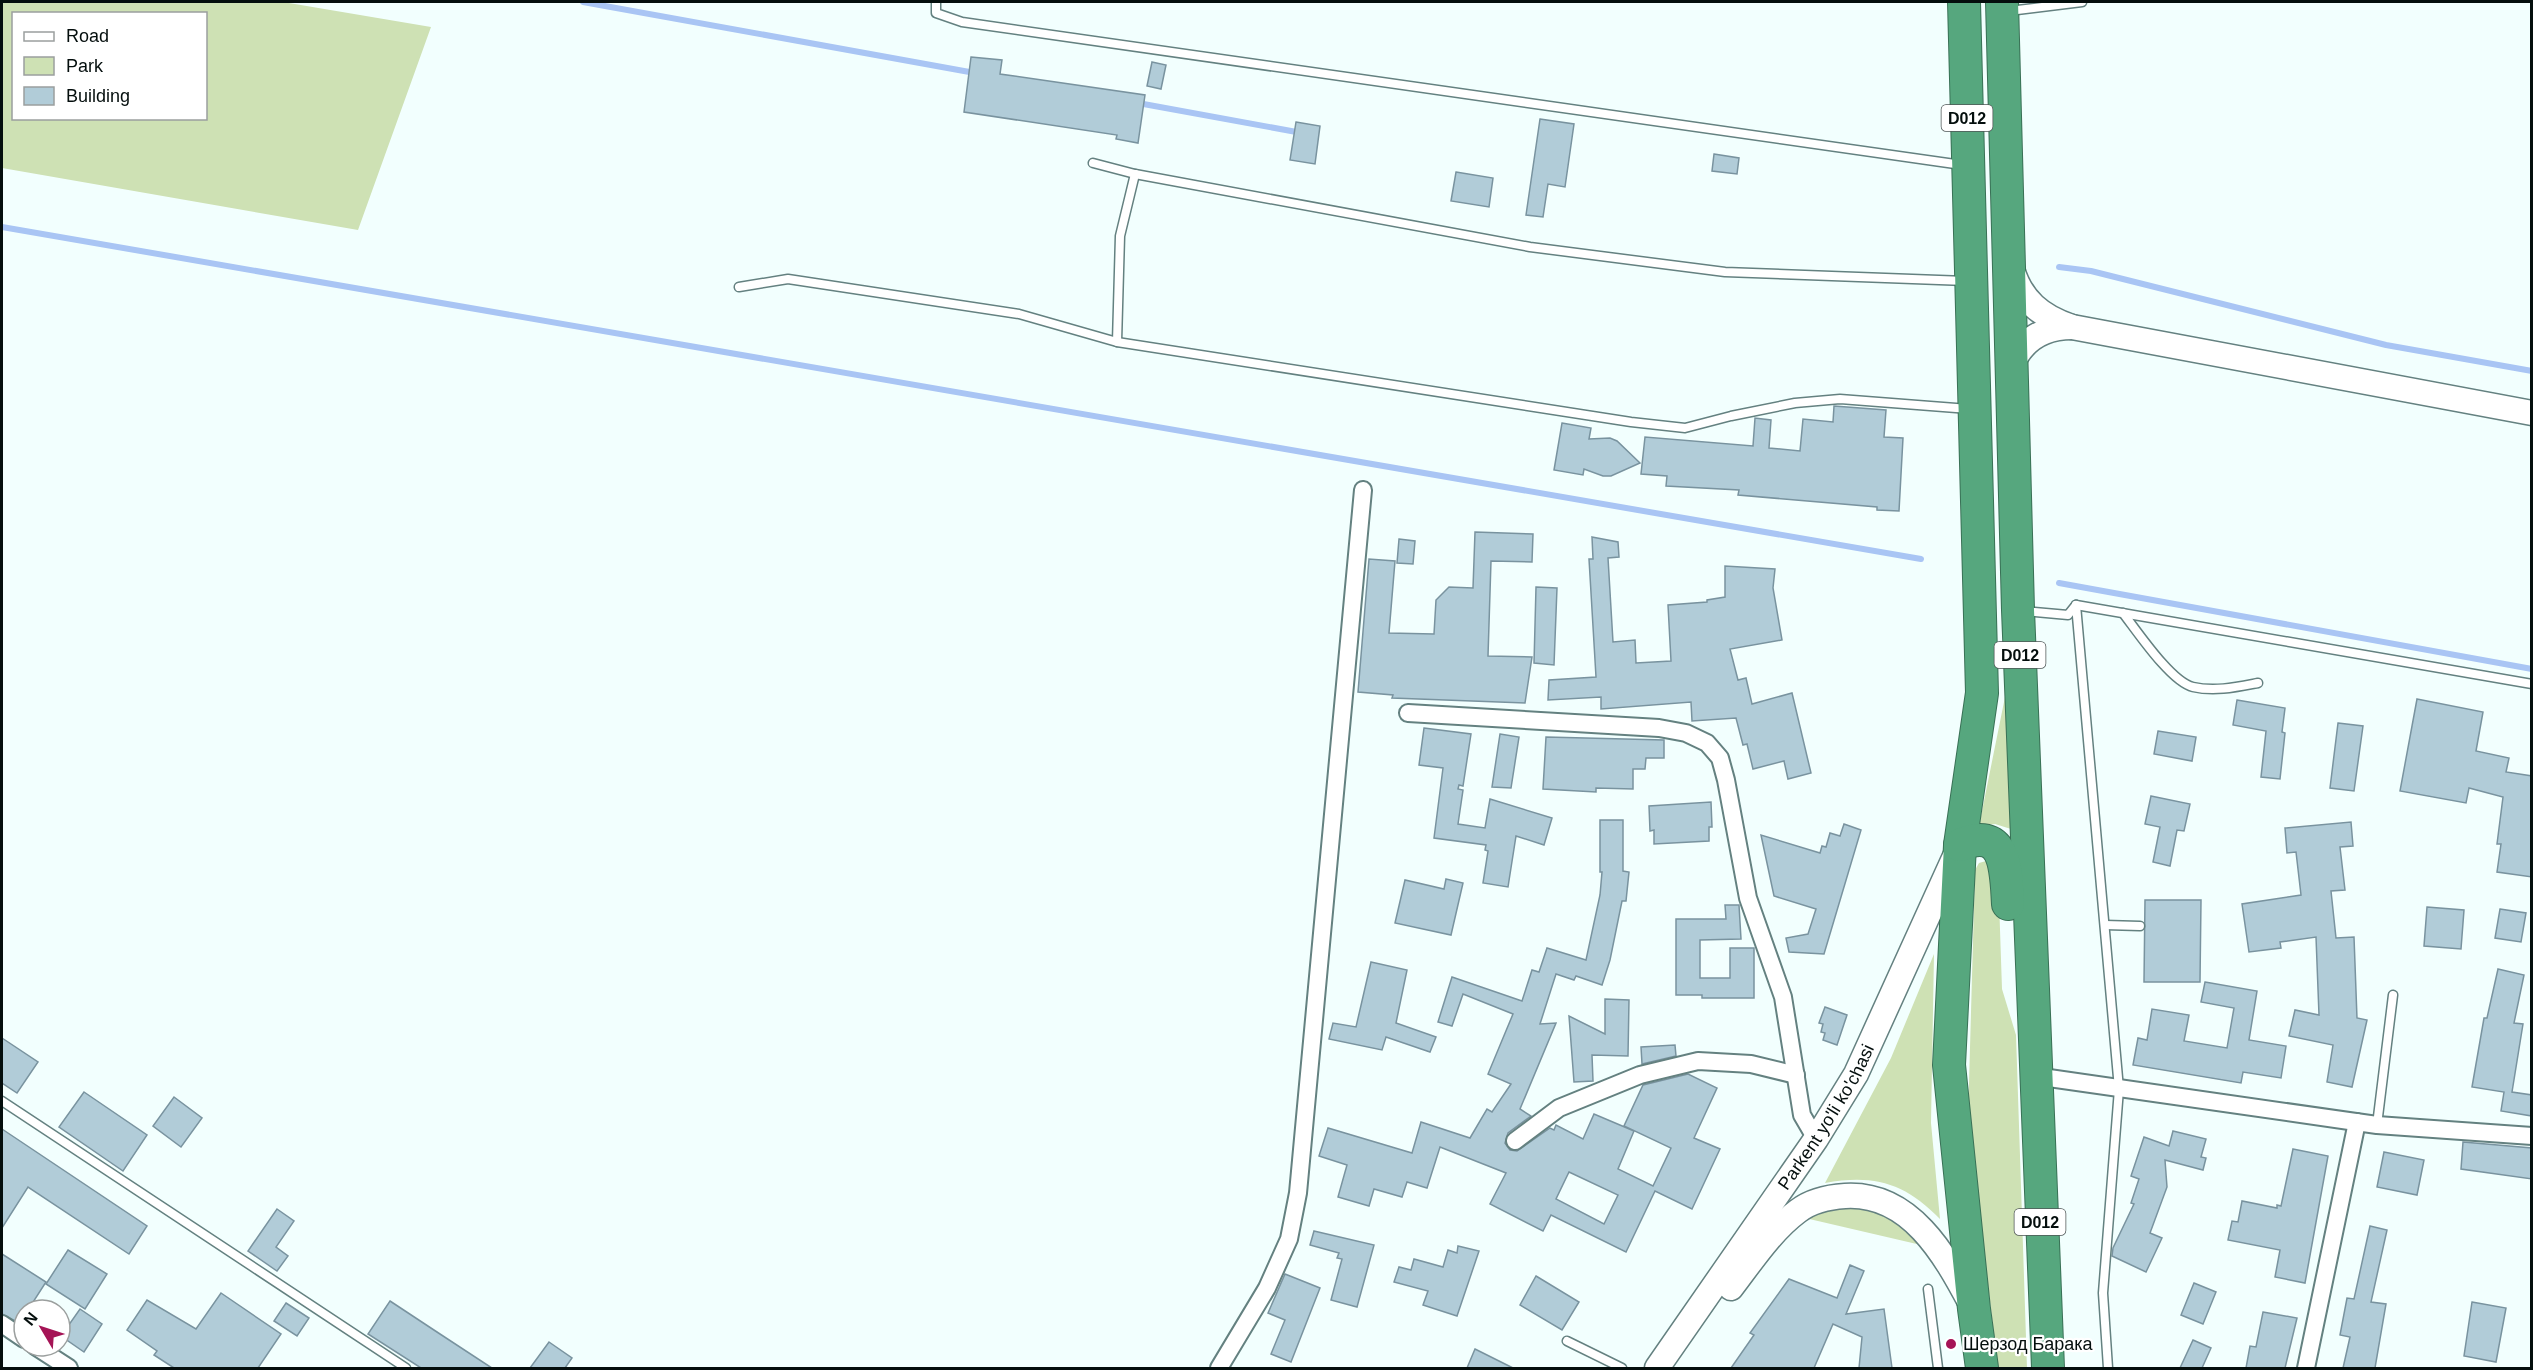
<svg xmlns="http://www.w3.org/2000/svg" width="2533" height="1370" viewBox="0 0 2533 1370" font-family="Arial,sans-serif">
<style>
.green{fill:#cee1b4;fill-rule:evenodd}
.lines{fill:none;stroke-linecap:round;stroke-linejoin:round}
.stream{stroke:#a9c5f4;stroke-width:6}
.building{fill:#b1ccd8;stroke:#79939f;stroke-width:1.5;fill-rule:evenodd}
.lane-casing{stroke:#648180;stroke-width:11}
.street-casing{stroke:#648180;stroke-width:20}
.secondary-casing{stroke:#648180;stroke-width:27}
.highway-casing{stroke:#397156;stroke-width:34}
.lane{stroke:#fff;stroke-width:8}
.street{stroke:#fff;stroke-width:16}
.secondary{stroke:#fff;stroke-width:24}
.highway{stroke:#56a77e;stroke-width:32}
.poi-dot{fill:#a51456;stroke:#fff;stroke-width:2}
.labels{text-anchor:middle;stroke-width:4.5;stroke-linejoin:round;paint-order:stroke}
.shield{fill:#fff;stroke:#4f5656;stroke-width:1.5}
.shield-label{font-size:16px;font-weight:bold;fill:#040e0d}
.street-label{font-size:18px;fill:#040e0d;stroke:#fff}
.poi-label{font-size:18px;fill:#040e0d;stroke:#fff;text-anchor:start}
</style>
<rect width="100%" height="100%" fill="#f2fffe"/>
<!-- green -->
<g class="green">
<path d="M2,2H283L431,27L358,230L2,168ZM14,14H206V118H14Z"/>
<polygon points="2005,697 2011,829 1995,824 1979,826"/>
<polygon points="1986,861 1998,870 2002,989 2016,1035 2027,1368 1998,1368 1968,1119 1975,870 1979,863"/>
<path d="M1934,954L1931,1123L1940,1219C1905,1183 1874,1174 1825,1183L1891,1058Z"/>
<polygon points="1864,1206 1897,1221 1921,1245 1805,1218 1826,1209"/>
</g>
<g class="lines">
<!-- stream -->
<g class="stream">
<polyline points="583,2 975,73"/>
<polyline points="1138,103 1302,133"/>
<polyline points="2,227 1921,559"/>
<polyline points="2059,267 2091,271 2386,345 2532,371"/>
<polyline points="2059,583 2532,669"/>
</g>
</g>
<!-- building -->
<g class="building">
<polygon points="971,57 1002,60 1000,74 1145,95 1138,143 1116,139 1117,135 964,112"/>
<polygon points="1152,62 1166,65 1161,89 1147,86"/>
<polygon points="1540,119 1574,124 1565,187 1548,184 1543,217 1526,215"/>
<polygon points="1296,122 1320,126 1315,164 1290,160"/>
<polygon points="1714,154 1739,158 1737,174 1712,171"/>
<polygon points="1456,172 1493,178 1489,207 1451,201"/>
<polygon points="1834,406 1886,410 1884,437 1903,438 1899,511 1877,510 1877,507 1738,495 1739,490 1666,486 1667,476 1641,474 1645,437 1753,446 1755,418 1771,420 1769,448 1800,451 1803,419 1833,422"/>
<polygon points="1562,423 1591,428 1589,439 1610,438 1617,441 1640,463 1611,476 1603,476 1584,469 1583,475 1554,470"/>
<polygon points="1475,532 1533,534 1532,562 1491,561 1488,656 1532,657 1525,703 1392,698 1393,695 1358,692 1369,559 1395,561 1389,633 1434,634 1436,600 1449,587 1473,588"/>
<polygon points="1592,537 1618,542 1619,557 1608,558 1613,642 1635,640 1636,663 1671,661 1668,605 1707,602 1707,600 1725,597 1725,566 1775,569 1773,588 1782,640 1730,649 1738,680 1746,678 1752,704 1792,693 1811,773 1788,779 1784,761 1753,769 1747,744 1743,745 1736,718 1692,721 1691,702 1601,709 1601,697 1548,700 1549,680 1596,677 1589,559 1593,559"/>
<polygon points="1399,539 1415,541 1413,564 1397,563"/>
<polygon points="1536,587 1557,588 1554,665 1534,663"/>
<polygon points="2417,699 2483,712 2476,751 2509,758 2506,772 2532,776 2532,877 2497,872 2501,844 2497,844 2503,797 2469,788 2466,803 2400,791"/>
<polygon points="2237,700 2285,708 2282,732 2285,733 2280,779 2261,777 2266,731 2233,725"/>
<polygon points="2338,723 2363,726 2354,791 2330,788"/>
<polygon points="1424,728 1471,734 1463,786 1459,785 1458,789 1463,790 1458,824 1485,828 1490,799 1552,818 1544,845 1516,836 1508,887 1483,883 1488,851 1485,850 1486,845 1434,838 1443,768 1419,765"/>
<polygon points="2158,731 2196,737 2192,761 2154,754"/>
<polygon points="1500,734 1519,737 1511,788 1492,787"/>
<polygon points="1546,737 1664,740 1664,758 1646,758 1645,769 1633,769 1633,789 1596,788 1596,792 1543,789"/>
<polygon points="2151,796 2190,804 2184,831 2177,830 2170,866 2153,862 2160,827 2145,824"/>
<polygon points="1711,802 1712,827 1709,827 1709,841 1654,844 1654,830 1650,831 1649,806"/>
<path d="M1600,820H1623V871L1629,872L1626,901H1622L1610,960L1602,985L1576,976L1574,980L1556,974L1540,1024L1556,1023L1520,1109L1531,1116L1508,1133L1505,1143L1510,1150L1517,1151L1550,1128L1554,1130L1556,1125L1583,1139L1594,1114L1634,1131L1618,1169L1653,1186L1671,1148L1624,1126L1643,1085L1688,1074L1717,1088L1694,1138L1720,1149L1692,1209L1655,1191L1626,1252L1551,1215L1543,1231L1490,1204L1506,1173L1440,1147L1427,1188L1407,1182L1402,1197L1374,1189L1369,1206L1338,1197L1347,1165L1319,1156L1328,1128L1412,1153L1421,1122L1470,1138L1487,1109L1492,1112L1511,1084L1488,1074L1513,1014L1463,994L1452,1026L1438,1022L1452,977L1522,1001L1532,970L1539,972L1547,948L1586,960L1600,895L1602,872H1600ZM1569,1172L1618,1195L1604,1224L1556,1199Z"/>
<polygon points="2351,822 2353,846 2340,847 2345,890 2331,891 2336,938 2354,937 2357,1018 2367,1020 2352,1087 2327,1082 2333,1045 2289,1036 2295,1010 2319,1015 2316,937 2280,942 2281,948 2249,952 2242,904 2301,895 2296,852 2287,853 2285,828"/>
<polygon points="1844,824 1861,830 1824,954 1789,952 1786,938 1808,934 1816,909 1774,896 1761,835 1820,853 1822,846 1826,847 1830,833 1840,836"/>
<polygon points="1446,879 1463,883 1451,935 1395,923 1405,880 1444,889"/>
<polygon points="2145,900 2201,900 2200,982 2144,982"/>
<polygon points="1725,905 1739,905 1741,939 1700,940 1700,978 1730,978 1730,948 1754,948 1754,998 1702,998 1702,995 1676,995 1676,919 1726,919"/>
<polygon points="2427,907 2464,910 2461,949 2424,946"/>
<polygon points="2500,909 2526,913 2521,942 2495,938"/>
<polygon points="1371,962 1407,970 1396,1023 1436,1037 1430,1052 1386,1037 1382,1050 1329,1039 1333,1023 1356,1027"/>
<polygon points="2498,969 2524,975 2514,1023 2523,1024 2512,1092 2532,1095 2532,1116 2501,1111 2504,1092 2472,1087 2484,1018 2487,1018"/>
<polygon points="2205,982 2257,991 2249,1040 2286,1046 2281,1078 2243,1072 2241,1083 2133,1065 2138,1038 2147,1040 2152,1009 2189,1015 2184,1041 2227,1048 2234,1008 2201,1002"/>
<polygon points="1605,999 1629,1000 1628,1056 1592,1055 1593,1081 1574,1082 1569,1016 1605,1034"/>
<polygon points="1825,1007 1847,1015 1837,1045 1823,1040 1825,1033 1821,1032 1823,1024 1819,1023"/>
<polygon points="2,1038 38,1062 17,1093 2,1083"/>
<polygon points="1675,1045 1676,1056 1642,1064 1641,1047"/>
<polygon points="84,1092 147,1135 123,1171 59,1127"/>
<polygon points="174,1097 202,1118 181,1147 153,1126"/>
<polygon points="2,1129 147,1226 129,1254 28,1187 2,1228"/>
<polygon points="2173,1131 2206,1139 2201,1157 2206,1158 2203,1170 2165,1160 2167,1187 2150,1233 2162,1238 2146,1272 2112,1256 2113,1248 2134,1204 2131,1203 2139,1179 2131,1176 2144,1137 2169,1146"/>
<polygon points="2463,1142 2532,1148 2532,1179 2461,1169"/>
<polygon points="2293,1149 2328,1156 2305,1283 2275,1277 2280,1250 2228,1240 2232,1221 2238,1222 2242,1201 2277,1208 2277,1205 2281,1206"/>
<polygon points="2384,1152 2424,1160 2417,1195 2377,1187"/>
<polygon points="277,1209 294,1221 276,1247 288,1256 277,1271 248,1251"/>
<polygon points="2370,1226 2387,1230 2371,1302 2386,1304 2375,1368 2343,1368 2350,1337 2340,1335 2347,1298 2354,1299"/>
<polygon points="1314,1231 1374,1245 1357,1307 1331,1300 1342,1259 1337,1258 1339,1253 1310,1245"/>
<polygon points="1458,1246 1479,1251 1457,1316 1423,1305 1428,1291 1394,1282 1399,1267 1411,1270 1414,1259 1443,1267 1448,1250 1457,1253"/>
<polygon points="68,1250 107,1274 85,1309 46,1284"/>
<polygon points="2,1254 46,1282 28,1310 24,1310 24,1316 19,1323 2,1314"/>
<polygon points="1850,1265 1864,1271 1846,1314 1884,1309 1892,1368 1859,1368 1862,1337 1833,1324 1814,1368 1731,1368 1754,1335 1750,1333 1789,1279 1837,1298"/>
<polygon points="1285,1274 1320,1288 1291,1362 1271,1354 1285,1320 1268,1313"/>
<polygon points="1536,1276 1579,1302 1562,1330 1520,1305"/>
<polygon points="2194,1283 2216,1292 2203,1324 2181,1315"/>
<polygon points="221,1293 281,1334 258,1368 174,1368 154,1355 157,1351 127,1330 147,1300 196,1329"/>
<polygon points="390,1301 440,1334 492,1368 421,1368 368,1334"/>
<polygon points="2472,1302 2506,1308 2496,1362 2464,1356"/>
<polygon points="286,1303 309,1318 297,1336 274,1321"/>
<polygon points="80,1309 102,1324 84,1352 61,1336"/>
<polygon points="2263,1312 2297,1318 2285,1368 2246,1368 2250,1346 2256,1347"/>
<polygon points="2193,1340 2211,1348 2202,1368 2180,1368"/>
<polygon points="549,1342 572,1358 565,1368 530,1368"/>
<polygon points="1475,1349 1513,1368 1467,1368"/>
</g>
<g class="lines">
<!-- lane casing -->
<g class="lane-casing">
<g id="lane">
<polyline points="936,2 936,13 962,22 1962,165"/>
<polyline points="2009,11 2082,2"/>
<polyline points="1093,163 1135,174 1530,247 1725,272 1966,281"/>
<polyline points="739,287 788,279 1019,314 1117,342 1631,422 1685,428 1731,416 1795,403 1840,399 1969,409"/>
<polyline points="1117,342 1120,236 1135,174"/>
<polyline points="2076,605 2119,1089 2103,1293 2108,1368"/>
<polyline points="2076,605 2532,684"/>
<polyline points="2025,611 2068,615 2076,605"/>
<path d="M2123,613C2137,631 2171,682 2193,687C2215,692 2237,687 2258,683"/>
<polyline points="2105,925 2140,926"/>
<polyline points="2,1101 406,1368"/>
<polyline points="2377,1125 2393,995"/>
<polyline points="1928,1289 1938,1368"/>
<polyline points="1567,1341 1622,1368"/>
</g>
</g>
<!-- street casing -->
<g class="street-casing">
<g id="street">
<polyline points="1408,713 1659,728 1686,733 1707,743 1720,758 1726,780 1748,898 1783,997 1802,1115 1816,1139"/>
<polyline points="2035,1076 2377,1125 2532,1136"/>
<polyline points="1515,1141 1559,1108 1640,1075 1698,1061 1751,1064 1796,1075"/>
<polyline points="2,1324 24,1339"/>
<polyline points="35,1346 69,1368"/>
<polyline points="1219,1368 1267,1288 1289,1239 1298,1193 1363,490"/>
<polyline points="2306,1368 2357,1122"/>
</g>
</g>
<!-- secondary casing -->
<g class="secondary-casing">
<g id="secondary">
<path d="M2012,269C2021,300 2041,317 2072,327L2532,413"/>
<path d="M2011,367C2022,339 2044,327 2072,327"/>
<path d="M1731,1288C1751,1262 1771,1231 1798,1211C1811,1201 1829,1197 1845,1196C1910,1192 1945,1255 1971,1304"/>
<path id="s1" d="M1657,1368L1816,1139L1856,1074L1956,854"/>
</g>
</g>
<!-- highway casing -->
<g class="highway-casing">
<g id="highway">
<polyline points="1964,2 1982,693 1960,845 1949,1065 1974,1309 1982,1368"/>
<polyline points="2002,2 2018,610 2048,1368"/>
<path d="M1960,845C2008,824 2006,874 2008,904"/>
</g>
</g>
<!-- lane -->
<use href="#lane" class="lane"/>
<!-- street -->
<use href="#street" class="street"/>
<!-- secondary -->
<use href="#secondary" class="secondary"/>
<!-- highway -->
<use href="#highway" class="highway"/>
</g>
<!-- markers -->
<circle class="poi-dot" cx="1951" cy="1344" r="6"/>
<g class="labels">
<!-- shield labels -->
<g class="shield">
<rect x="1941.5" y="105" width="51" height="26" rx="4.5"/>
<rect x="1994.5" y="642" width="51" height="26" rx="4.5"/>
<rect x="2014.5" y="1209" width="51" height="26" rx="4.5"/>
</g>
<g class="shield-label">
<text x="1967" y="124">D012</text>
<text x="2020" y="661">D012</text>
<text x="2040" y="1228">D012</text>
</g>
<!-- street labels -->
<g class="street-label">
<text dy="6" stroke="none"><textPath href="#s1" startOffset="303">Parkent yo'li ko'chasi</textPath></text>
</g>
<!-- poi labels -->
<g class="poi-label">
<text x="1963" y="1350">Шерзод Барака</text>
</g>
</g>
<!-- border -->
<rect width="2533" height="1370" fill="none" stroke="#040e0d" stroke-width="6"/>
<!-- legend -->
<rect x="12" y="12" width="195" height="108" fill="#ffffff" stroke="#9b9f9e" stroke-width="1.5"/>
<rect x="24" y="32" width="30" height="9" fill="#ffffff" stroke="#9b9f9e" stroke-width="1.5"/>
<text x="66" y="42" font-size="18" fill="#040e0d">Road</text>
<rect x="24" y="57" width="30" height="18" fill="#cee1b4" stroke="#9b9f9e" stroke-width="1.5"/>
<text x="66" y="72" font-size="18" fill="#040e0d">Park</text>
<rect x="24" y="87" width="30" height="18" fill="#b1ccd8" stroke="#9b9f9e" stroke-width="1.5"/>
<text x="66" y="102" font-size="18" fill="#040e0d">Building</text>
<!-- north arrow -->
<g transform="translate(42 1328) rotate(309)"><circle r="28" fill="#ffffff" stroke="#9b9f9e" stroke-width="1.5"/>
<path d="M0-4.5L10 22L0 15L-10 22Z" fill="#a51456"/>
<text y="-9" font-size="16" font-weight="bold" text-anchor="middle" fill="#040e0d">N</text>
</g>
</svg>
